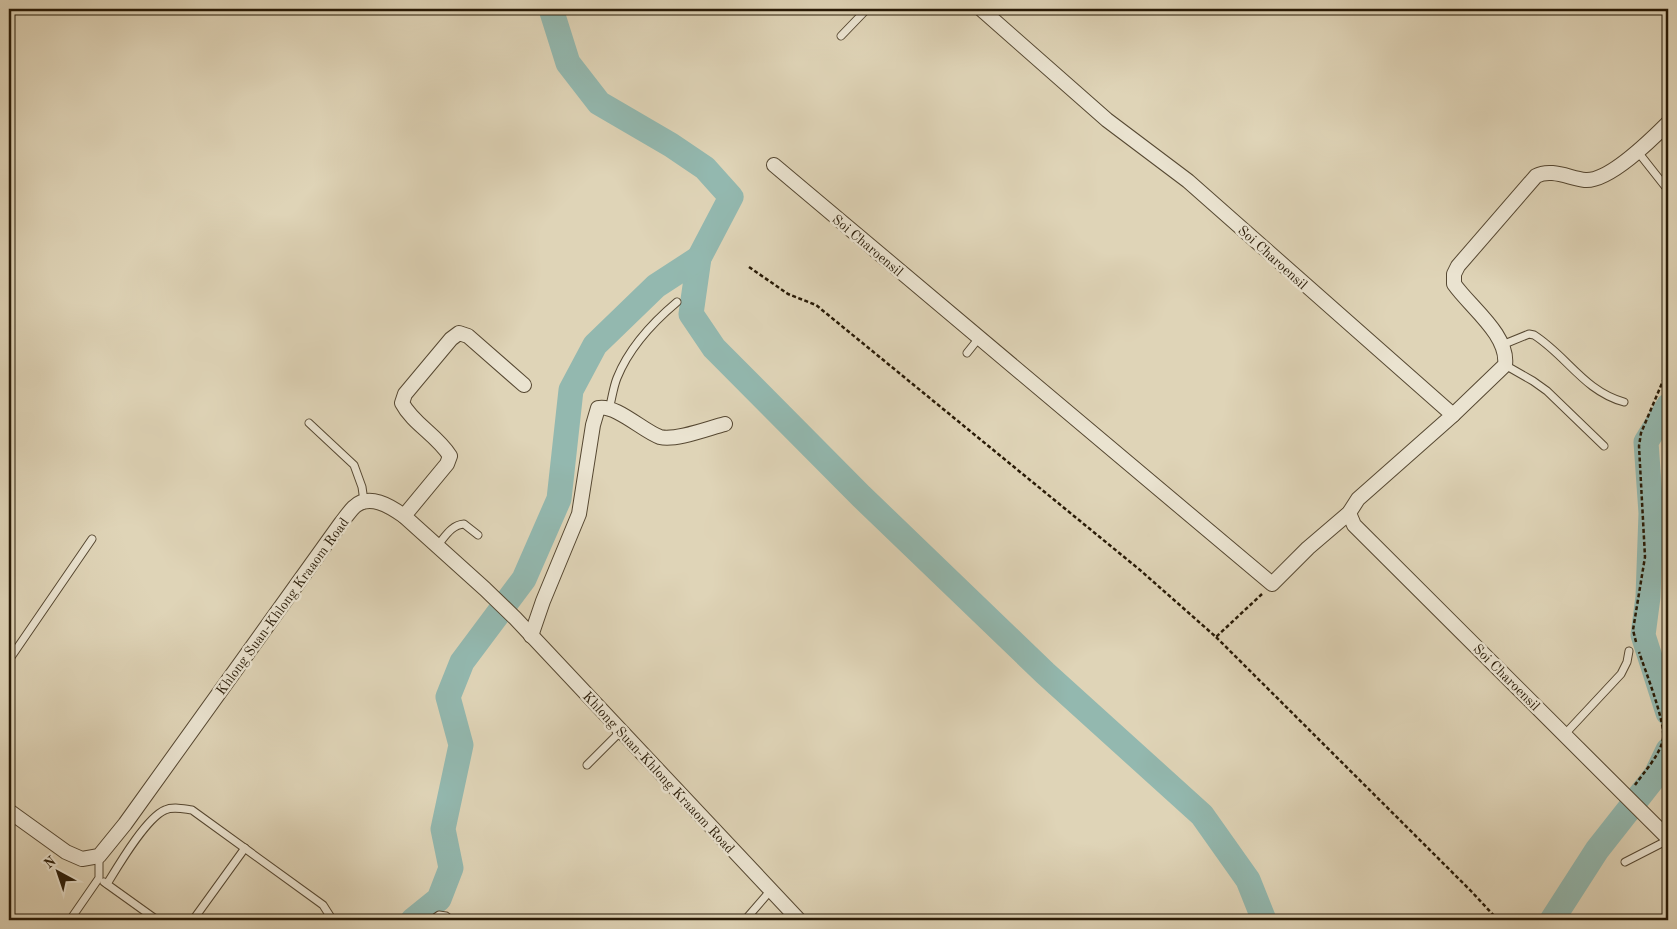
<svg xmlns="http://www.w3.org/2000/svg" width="1677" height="929" viewBox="0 0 1677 929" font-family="'Old Standard TT',serif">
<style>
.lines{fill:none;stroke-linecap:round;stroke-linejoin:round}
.river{stroke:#93b8af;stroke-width:25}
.service-casing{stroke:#564832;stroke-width:9}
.minor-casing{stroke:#564832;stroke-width:16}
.path{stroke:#281a06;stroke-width:2.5;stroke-dasharray:4 2.5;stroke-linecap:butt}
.service{stroke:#eae3d0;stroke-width:7}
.minor{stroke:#eae3d0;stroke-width:14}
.labels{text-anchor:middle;stroke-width:5;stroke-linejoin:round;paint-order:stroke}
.street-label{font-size:14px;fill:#281a06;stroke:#eae3d0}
</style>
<rect width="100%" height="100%" fill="#dfd4b7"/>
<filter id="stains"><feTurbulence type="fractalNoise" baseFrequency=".004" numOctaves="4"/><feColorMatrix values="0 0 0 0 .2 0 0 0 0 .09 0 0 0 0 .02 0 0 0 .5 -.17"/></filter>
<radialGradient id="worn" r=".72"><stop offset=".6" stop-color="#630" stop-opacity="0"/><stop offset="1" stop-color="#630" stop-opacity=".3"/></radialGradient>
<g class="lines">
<!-- river -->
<g class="river">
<polyline points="551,9 568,63 599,103 671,145 705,168 731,197 699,258 691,314 714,348 861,496 1045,673 1202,815 1248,880 1264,920"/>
<polyline points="1668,406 1646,442 1651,513 1648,597 1643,635 1668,713"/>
<polyline points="413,920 439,899 451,868 443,829 461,745 448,697 462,662 524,579 559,499 571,390 595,345 656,286 699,258"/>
<polyline points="1552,920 1597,850 1656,775 1668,750"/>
</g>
<!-- service casing -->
<g class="service-casing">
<g id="service">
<polyline points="841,36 867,9"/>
<polyline points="1638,152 1668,190"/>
<path d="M1502,345L1529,334L1534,335C1567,356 1584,391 1624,402"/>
<polyline points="967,353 979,338"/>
<polyline points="1505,365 1533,381 1547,391 1604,446"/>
<path d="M609,409C612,399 613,388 617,378C629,348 652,323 677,302"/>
<polyline points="309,423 354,465 362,487 364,501"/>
<path d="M437,546C445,537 451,525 464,524L478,535"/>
<polyline points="9,660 92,539"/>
<polyline points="1565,734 1621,674 1627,662 1629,651"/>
<polyline points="587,765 621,731"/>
<polyline points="1625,862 1668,840"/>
<polyline points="104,882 157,920"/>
<path d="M107,884C118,866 146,818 165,810C173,806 184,809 192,810L323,905L330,916L331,920"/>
<polyline points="70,920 99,878 99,856"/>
<polyline points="193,920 245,848"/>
<polyline points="432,920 439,915 446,916 451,920"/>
<polyline points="745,920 771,890"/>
</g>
</g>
<!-- minor casing -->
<g class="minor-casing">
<g id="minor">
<polyline points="774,165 1272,584 1308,548 1349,513 1358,499 1453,415 1188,181 1107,120 981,9"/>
<path d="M1453,415L1505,365C1509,335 1470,307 1454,284V274L1458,266L1536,176C1551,168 1569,178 1585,180C1609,182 1652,139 1668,123"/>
<polyline points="1349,513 1354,525 1668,838"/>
<path d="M404,516L447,464L450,456C437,435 413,424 402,403L405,394L451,339L459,333L468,336L524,385"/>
<path d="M531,636L543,601L579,514L593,425L598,408C616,404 644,432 660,437C676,441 709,428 725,424"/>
<path d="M9,811L66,852L82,859L99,856L125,824L341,523C345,518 349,512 354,507C369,493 390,506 404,516L485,589L515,618L799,920"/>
</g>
</g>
<!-- path -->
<g class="path">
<polyline points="749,267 788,294 816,305 1140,570 1216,637 1262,594"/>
<polyline points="1216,637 1470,890 1498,920"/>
<polyline points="1636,642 1633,630 1645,557 1639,446 1641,433 1668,369"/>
<path d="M1635,785C1644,772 1660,755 1663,739C1666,723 1645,670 1639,652"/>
</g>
<!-- service -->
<use href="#service" class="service"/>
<!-- minor -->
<use href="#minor" class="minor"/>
</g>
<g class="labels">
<!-- street labels -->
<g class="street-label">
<text transform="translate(868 245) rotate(40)" y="5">Soi Charoensil</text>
<text transform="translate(1273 257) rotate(42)" y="5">Soi Charoensil</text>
<text transform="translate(282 606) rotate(-54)" y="5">Khlong Suan-Khlong Kraaom Road</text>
<text transform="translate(1507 677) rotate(45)" y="5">Soi Charoensil</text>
<text transform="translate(659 772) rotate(47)" y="5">Khlong Suan-Khlong Kraaom Road</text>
</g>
</g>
<!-- margin -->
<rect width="1677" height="929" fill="none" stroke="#dfd4b7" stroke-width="30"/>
<rect x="10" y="10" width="1657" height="909" fill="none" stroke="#281a06" stroke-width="2.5"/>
<rect x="15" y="15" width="1647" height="899" fill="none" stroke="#281a06"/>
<!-- north arrow -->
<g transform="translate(58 872) rotate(320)" stroke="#eae3d0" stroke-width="4" paint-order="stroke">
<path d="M0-4L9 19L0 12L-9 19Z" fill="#281a06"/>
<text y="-8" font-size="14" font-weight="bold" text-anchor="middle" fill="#281a06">N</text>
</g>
<rect width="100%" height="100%" filter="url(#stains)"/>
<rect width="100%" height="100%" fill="url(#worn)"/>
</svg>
